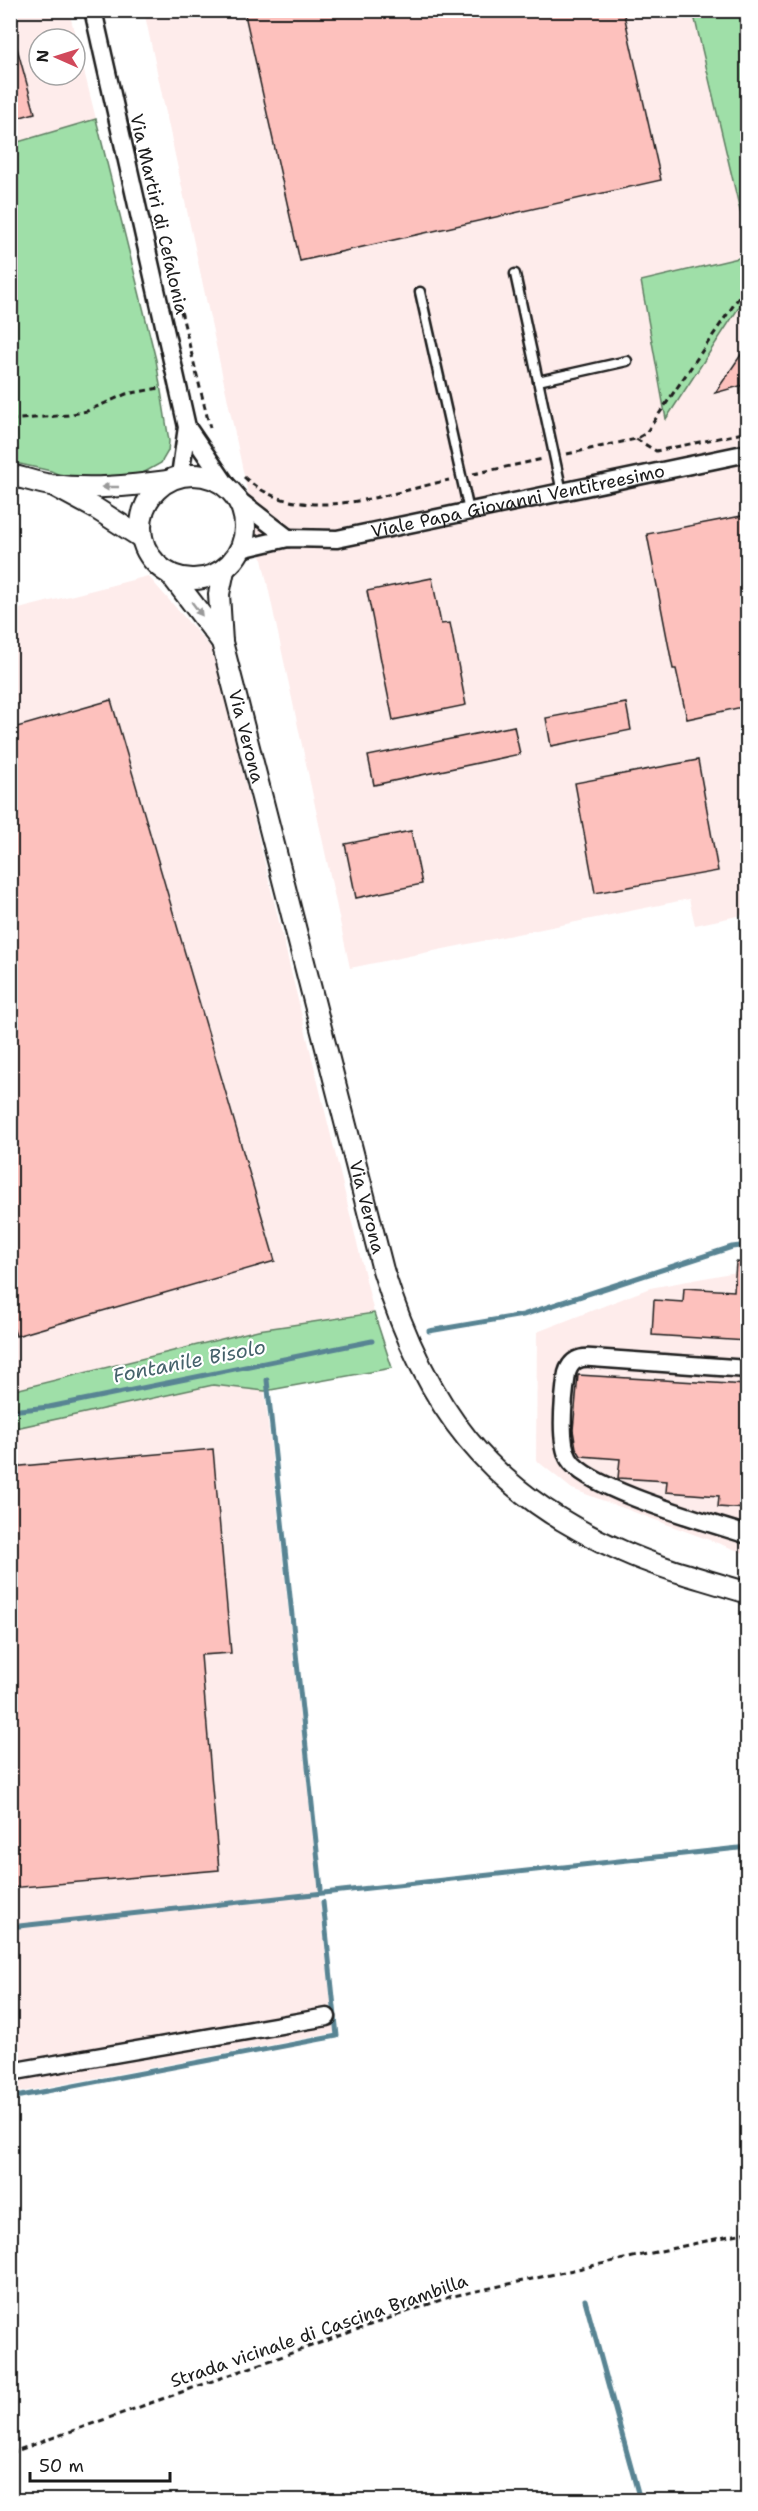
<svg xmlns="http://www.w3.org/2000/svg" width="758" height="2511" viewBox="0 0 758 2511" font-family="'Shantell Sans',sans-serif">
<style>
.built{fill:#feeceb;fill-rule:evenodd}
.green{fill:#9fdfa8;stroke:#5e7e62;stroke-width:1.5}
.lines{fill:none;stroke-linecap:round;stroke-linejoin:round}
.stream{stroke:#598493;stroke-width:5}
.building{fill:#fdc1bd;stroke:#1c1c1c;stroke-width:1.5}
.service-casing{stroke:#1c1c1c;stroke-width:13}
.minor-casing{stroke:#1c1c1c;stroke-width:21}
.tertiary-casing{stroke:#1c1c1c;stroke-width:24}
.path{stroke:#1c1c1c;stroke-width:3;stroke-dasharray:6 4.5;stroke-linecap:butt}
.service{stroke:#fff;stroke-width:8}
.minor{stroke:#fff;stroke-width:16}
.tertiary{stroke:#fff;stroke-width:20}
.oneway{fill:#999}
.labels{text-anchor:middle;stroke-width:4.5;stroke-linejoin:round;paint-order:stroke}
.street-label{font-size:18px;fill:#1c1c1c;stroke:#fff}
.water-label{font-size:20px;font-style:italic;fill:#45626b;stroke:#fff}
</style>
<rect width="100%" height="100%" fill="#fff"/>
<filter id="ink" filterUnits="userSpaceOnUse"><feTurbulence type="fractalNoise" baseFrequency=".0167" numOctaves="2"/><feDisplacementMap in="SourceGraphic" scale="12" xChannelSelector="R" yChannelSelector="G"/><feConvolveMatrix kernelMatrix="1 2 1 2 8 2 1 2 1" color-interpolation-filters="sRGB"/></filter>
<g filter="url(#ink)">
<!-- built -->
<g class="built">
<path d="M11,11H69L96,119L11,144ZM39,39H75V75H39Z"/>
<polygon points="144,11 747,11 747,914 695,925 689,899 350,968"/>
<polygon points="148,576 213,650 374,1313 258,1331 334,2033 11,2094 11,611"/>
<polygon points="747,1270 747,1554 572,1489 536,1460 537,1332 650,1288"/>
</g>
<!-- green -->
<g class="green">
<polygon points="693,11 747,11 747,240"/>
<polygon points="96,119 156,360 169,441 168,451 161,463 143,473 100,479 64,477 51,471 11,462 11,144"/>
<polygon points="747,256 747,295 666,419 641,281"/>
<polygon points="374,1313 392,1368 265,1391 213,1385 11,1429 11,1391 258,1330"/>
</g>
<g class="lines">
<!-- stream -->
<g class="stream">
<polyline points="429,1331 523,1315 732,1247 748,1245"/>
<polyline points="267,1380 321,1889"/>
<polyline points="10,1411 49,1407 372,1341"/>
<polyline points="10,1927 748,1847"/>
<polyline points="10,2098 337,2036 323,1902"/>
<polyline points="585,2300 640,2500"/>
</g>
</g>
<!-- building -->
<g class="building">
<polygon points="244,10 623,10 661,180 300,261"/>
<polygon points="15,41 35,113 10,120 10,42"/>
<polygon points="747,346 747,384 715,393"/>
<polygon points="747,515 747,706 687,719 676,669 673,669 647,534"/>
<polygon points="432,578 441,624 450,623 466,705 393,720 367,591"/>
<polygon points="111,700 275,1261 16,1336 10,1318 10,729"/>
<polygon points="626,703 631,730 551,746 546,718"/>
<polygon points="514,726 520,754 374,785 368,756"/>
<polygon points="698,760 718,871 595,893 575,783"/>
<polygon points="411,831 422,884 356,898 345,844"/>
<polygon points="736,1262 747,1263 747,1341 652,1335 654,1300 683,1302 684,1288 734,1291"/>
<polygon points="578,1375 747,1385 747,1509 718,1507 719,1496 666,1492 667,1481 618,1478 620,1459 581,1456 576,1448 573,1430"/>
<polygon points="213,1449 231,1653 201,1655 219,1870 10,1888 10,1673 14,1673 10,1637 10,1467"/>
</g>
<g class="lines">
<!-- service casing -->
<g class="service-casing">
<g id="service">
<polyline points="515,274 562,492"/>
<polyline points="420,292 469,511"/>
<polyline points="538,381 627,361"/>
</g>
</g>
<!-- minor casing -->
<g class="minor-casing">
<g id="minor">
<polyline points="93,10 187,427 180,476"/>
<polyline points="187,427 228,487"/>
<polyline points="236,498 288,538"/>
<path id="s1" d="M241,549L288,538L337,539L748,453"/>
<path d="M748,1369L592,1358C579,1357 571,1360 567,1373C564,1394 558,1440 569,1459C586,1489 711,1523 748,1535"/>
<polyline points="10,2072 327,2017"/>
</g>
</g>
<!-- tertiary casing -->
<g class="tertiary-casing">
<g id="tertiary">
<circle cx="193" cy="527" r="52"/>
<path d="M10,475C24,478 38,483 51,485C90,490 129,486 168,481"/>
<polyline points="56,487 95,508 142,538"/>
<path id="s2" d="M224,570L219,594L222,642L383,1270C425,1406 488,1493 622,1551C662,1569 706,1580 748,1593"/>
<polyline points="171,575 222,642"/>
</g>
</g>
<!-- path -->
<g class="path">
<polyline points="176,291 210,428"/>
<polyline points="10,420 68,415 87,411 126,394 160,388"/>
<polyline points="636,439 656,451 748,432"/>
<polyline points="567,454 636,439 646,433 748,284"/>
<polyline points="473,474 543,459"/>
<path d="M244,477C299,528 385,494 449,480"/>
<polyline points="10,2453 449,2297 748,2232"/>
</g>
<!-- service -->
<use href="#service" class="service"/>
<!-- minor -->
<use href="#minor" class="minor"/>
<!-- tertiary -->
<use href="#tertiary" class="tertiary"/>
</g>
<!-- one-way arrows -->
<defs><path id="oneway-solid" d="M-6-.8H1V-3.2L6.5 0L1 3.2V.8H-6Z" transform="scale(1.5)"/></defs>
<g class="oneway">
<use href="#oneway-solid" transform="translate(110 487) rotate(-180)"/>
<use href="#oneway-solid" transform="translate(197 609) rotate(53)"/>
</g>
</g>
<g class="labels">
<!-- street labels -->
<g class="street-label">
<text transform="translate(159 214) rotate(77)" y="6">Via Martiri di Cefalonia</text>
<text dy="6" stroke="none"><textPath href="#s1" startOffset="282">Viale Papa Giovanni Ventitreesimo</textPath></text>
<text dy="6" stroke="none"><textPath href="#s2" startOffset="170">Via Verona</textPath></text>
<text dy="6" stroke="none"><textPath href="#s2" startOffset="656">Via Verona</textPath></text>
<text transform="translate(319 2331) rotate(-19)" y="6">Strada vicinale di Cascina Brambilla</text>
</g>
<!-- water labels -->
<g class="water-label">
<text transform="translate(189 1361) rotate(-11)" y="7">Fontanile Bisolo</text>
</g>
</g>
<!-- margin -->
<rect width="758" height="2511" fill="none" stroke="#fff" stroke-width="36"/>
<rect x="18" y="18" width="722" height="2475" fill="none" stroke="#1c1c1c" stroke-width="2" filter="url(#ink)"/>
<!-- north arrow -->
<g transform="translate(57 57) rotate(273)"><circle r="28" fill="#ffffff" stroke="#a4a4a4" stroke-width="1.5"/>
<path d="M0-4.5L10 22L0 15L-10 22Z" fill="#d1495b"/>
<text y="-9" font-size="16" font-weight="bold" text-anchor="middle" fill="#1c1c1c">N</text>
</g>
<!-- scale -->
<path d="M30 2472v9h140v-9" fill="none" stroke="#1c1c1c" stroke-width="3"/>
<text x="39" y="2472" font-size="18" fill="#1c1c1c" stroke="#ffffff" stroke-width="4.5" paint-order="stroke">50 m</text>
</svg>
